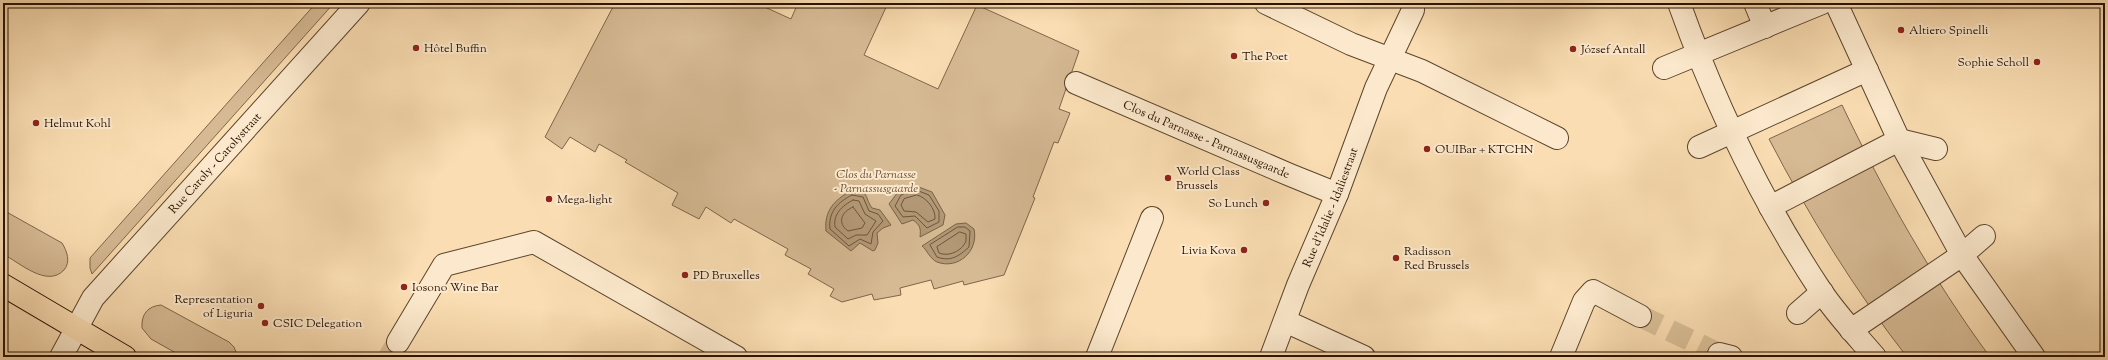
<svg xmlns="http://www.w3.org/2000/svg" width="2108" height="360" viewBox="0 0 2108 360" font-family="'Sorts Mill Goudy',serif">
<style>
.green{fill:#d6ba94;stroke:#7f664a}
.water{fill:#b39875;stroke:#7b6246}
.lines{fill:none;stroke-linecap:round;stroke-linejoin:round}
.shore{stroke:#6e553a;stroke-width:1}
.minor-tunnel{stroke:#dabf97;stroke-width:22;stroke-dasharray:22 11;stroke-linecap:butt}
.minor-casing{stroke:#5c452c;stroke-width:24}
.major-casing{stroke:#281200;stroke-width:24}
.minor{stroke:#fce9cd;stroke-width:22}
.major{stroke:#faddb2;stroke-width:22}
.poi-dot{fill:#8f2418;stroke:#fce9cd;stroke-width:1.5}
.labels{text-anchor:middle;stroke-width:4;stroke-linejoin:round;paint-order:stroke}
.poi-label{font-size:12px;fill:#281200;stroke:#fce9cd;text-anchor:start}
.street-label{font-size:12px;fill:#281200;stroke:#fce9cd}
.park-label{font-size:12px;font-style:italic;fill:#654d34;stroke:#fce9cd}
</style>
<rect width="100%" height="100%" fill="#faddb2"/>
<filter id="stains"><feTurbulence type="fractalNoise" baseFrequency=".005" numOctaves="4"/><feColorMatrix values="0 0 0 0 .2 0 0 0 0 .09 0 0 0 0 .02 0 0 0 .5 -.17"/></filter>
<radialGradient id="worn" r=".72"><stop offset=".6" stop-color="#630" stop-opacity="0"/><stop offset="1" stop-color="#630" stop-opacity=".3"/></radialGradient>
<!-- green -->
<g class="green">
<polygon points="316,3 334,3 92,274 90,268 90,258"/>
<polygon points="615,3 650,3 657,7 659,3 756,3 791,19 798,3 888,3 864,55 938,89 977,5 1079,51 1059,109 1070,113 1058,143 1054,142 1033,197 1035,198 1004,275 964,285 963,281 934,289 931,280 900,288 901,295 874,300 872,294 842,302 830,296 834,289 808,274 811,269 785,255 788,249 734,219 731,223 706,207 699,219 672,205 678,193 625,162 627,160 599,144 595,152 570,137 562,149 545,137"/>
<path d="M1842,105C1884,193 1932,278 1990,357H1907C1854,289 1809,216 1769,139Z"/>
<path d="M3,210L62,243C67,251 71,262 64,270C47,288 20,263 3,254Z"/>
<path d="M161,305L229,342L234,347L238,357H183L151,339L142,328C141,314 148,306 161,305Z"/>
</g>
<!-- water -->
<g class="water">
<path d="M916,186L932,192L945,215L943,225L920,237C921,228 920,225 913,220L902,224L889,204L898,192Z"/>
<path d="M851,191C870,190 864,197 872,208L880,210L891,225L883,228L877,233L878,243L875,250L873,251L860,243L851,251L826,231C824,211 834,200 851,191Z"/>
<path d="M966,223L974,229C979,251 958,270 937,262C930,259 927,250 922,246L956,224Z"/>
</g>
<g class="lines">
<!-- shore -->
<g class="shore">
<polygon points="916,190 929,195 939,211 939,222 927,228 915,216 903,217 895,206 901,195"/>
<path d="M852,195L863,197L869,211L878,214L883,221L873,232L871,244L860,239L849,246L830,229C828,212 838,202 852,195Z"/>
<path d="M917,195C926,197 936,209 935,219L928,222L916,212L904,211L901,205L904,199Z"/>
<path d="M853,200L859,201L865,214L876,221L867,235H856L848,239L835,227C833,214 842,206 853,200Z"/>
<path d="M853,207L865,223L862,228L848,231C837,223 841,212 853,207Z"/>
<path d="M958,227H965L970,231L969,247C959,256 951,262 937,257L930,245Z"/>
<path d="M960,232L966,234V241C962,251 949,257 939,253L937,247Z"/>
</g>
<!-- minor-tunnel -->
<g class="minor-tunnel">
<polyline points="1640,316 1719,354"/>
<polyline points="389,357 398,342"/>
</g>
<!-- minor casing -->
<g class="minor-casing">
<g id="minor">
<polyline points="1266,3 1351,44 1422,71 1557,138"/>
<path d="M1679,3C1715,104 1762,202 1821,291C1837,315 1857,336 1875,357"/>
<polyline points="1755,3 1765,27"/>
<polyline points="1836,3 1899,140 1962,255 2034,357"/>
<polyline points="1664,68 1822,3"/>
<path id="s1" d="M1076,83L1290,175L1337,194"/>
<polyline points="1699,147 1867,70"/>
<polyline points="1770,207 1899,140 1936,149"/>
<polyline points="1798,313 1822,292"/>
<polyline points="1285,321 1364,357"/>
<polyline points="1851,330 1962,255 1984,236"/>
<polyline points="398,342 444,265 534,242 736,357"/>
<polyline points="1719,354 1731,357"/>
<path id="s2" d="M61,357L93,298L359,3"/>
<polyline points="1097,357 1152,218"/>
<path id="s3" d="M1271,357L1298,285L1337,194L1376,88L1413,10V3"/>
<polyline points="1561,357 1584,301 1593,291 1640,316"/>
</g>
</g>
<!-- major casing -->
<g class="major-casing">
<polyline id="major" points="3,285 125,357"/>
</g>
<!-- minor -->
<use href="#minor" class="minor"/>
<!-- major -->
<use href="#major" class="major"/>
</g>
<!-- markers -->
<g class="poi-dot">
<circle cx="1901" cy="30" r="4"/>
<circle cx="416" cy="48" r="4"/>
<circle cx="1573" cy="49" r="4"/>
<circle cx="1234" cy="56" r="4"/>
<circle cx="2037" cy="62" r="4"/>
<circle cx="36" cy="123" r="4"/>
<circle cx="1427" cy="149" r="4"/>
<circle cx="1168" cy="178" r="4"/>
<circle cx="549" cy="199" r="4"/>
<circle cx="1266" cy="203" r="4"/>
<circle cx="1244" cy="250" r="4"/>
<circle cx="1396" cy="258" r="4"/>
<circle cx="685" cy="275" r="4"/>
<circle cx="404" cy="287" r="4"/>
<circle cx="261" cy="306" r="4"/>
<circle cx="265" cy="323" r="4"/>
</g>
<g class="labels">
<!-- poi labels -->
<g class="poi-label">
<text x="1909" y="34">Altiero Spinelli</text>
<text x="424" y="52">Hôtel Buffin</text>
<text x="1581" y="53">József Antall</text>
<text x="1242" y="60">The Poet</text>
<text x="2029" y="66" text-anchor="end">Sophie Scholl</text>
<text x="44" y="127">Helmut Kohl</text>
<text x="1435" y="153">OUIBar + KTCHN</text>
<text x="1176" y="175">World Class<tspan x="1176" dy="14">Brussels</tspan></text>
<text x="557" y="203">Mega-light</text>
<text x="1258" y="207" text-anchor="end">So Lunch</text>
<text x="1236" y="254" text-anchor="end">Livia Kova</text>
<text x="1404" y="255">Radisson<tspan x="1404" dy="14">Red Brussels</tspan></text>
<text x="693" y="279">PD Bruxelles</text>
<text x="412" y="291">Iosono Wine Bar</text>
<text x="253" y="303" text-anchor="end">Representation<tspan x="253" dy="14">of Liguria</tspan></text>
<text x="273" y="327">CSIC Delegation</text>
</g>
<!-- street labels -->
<g class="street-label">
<text dy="4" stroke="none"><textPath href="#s1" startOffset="142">Clos du Parnasse - Parnassusgaarde</textPath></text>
<text dy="4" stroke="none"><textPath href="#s2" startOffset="249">Rue Caroly - Carolystraat</textPath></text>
<text dy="4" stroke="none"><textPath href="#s3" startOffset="161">Rue d'Idalie - Idaliestraat</textPath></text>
</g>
<!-- park labels -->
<g class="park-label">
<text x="876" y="178">Clos du Parnasse<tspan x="876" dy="14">- Parnassusgaarde</tspan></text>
</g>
</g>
<!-- margin -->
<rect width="2108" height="360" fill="none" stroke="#faddb2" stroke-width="16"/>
<rect x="4" y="4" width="2100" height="352" fill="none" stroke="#281200" stroke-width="2"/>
<rect x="8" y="8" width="2092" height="344" fill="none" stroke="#281200"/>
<rect width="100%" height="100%" filter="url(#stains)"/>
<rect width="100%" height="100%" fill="url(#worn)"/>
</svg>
